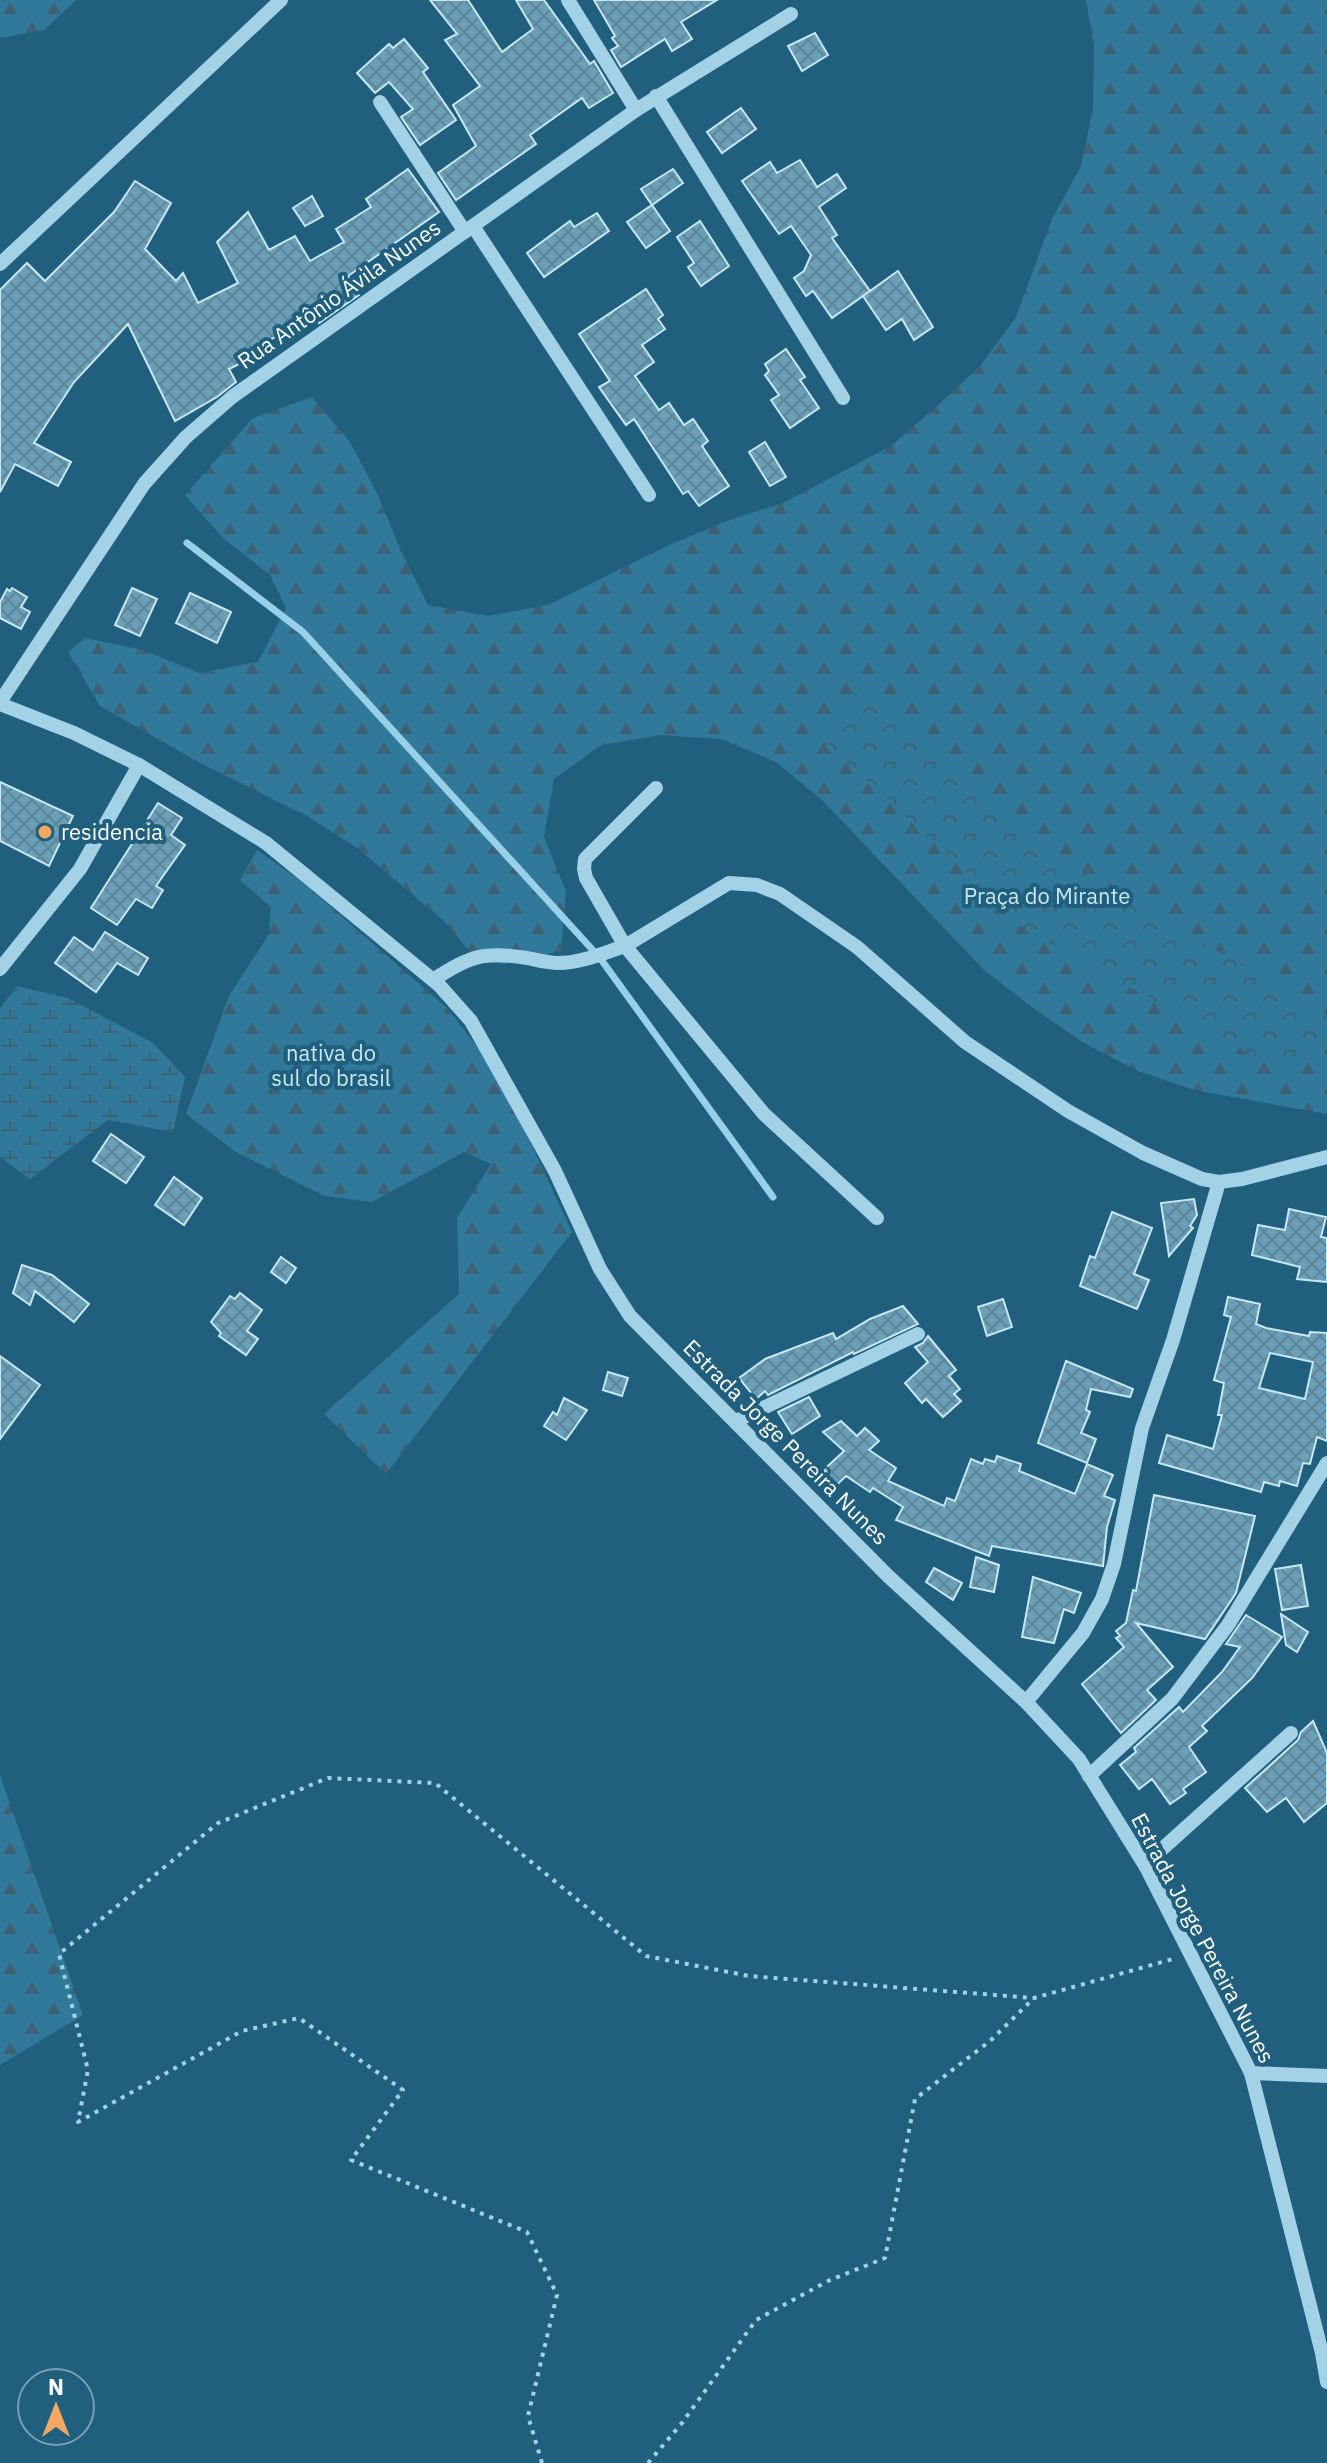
<svg xmlns="http://www.w3.org/2000/svg" width="1327" height="2463" viewBox="0 0 1327 2463" font-family="'IBM Plex Sans',sans-serif">
<style>
.forest{fill:url(#forest-firs)}
.wetland{fill:url(#wetland-marsh)}
.park{fill:url(#park-crowns)}
.lines{fill:none;stroke-linecap:round;stroke-linejoin:round}
.stream{stroke:#97d0e8;stroke-width:7}
.building{fill:url(#building-cross-hatch);stroke:#c7e7f5;stroke-width:2;fill-rule:evenodd}
.path{stroke:#a3d2e7;stroke-width:4;stroke-dasharray:4 6;stroke-linecap:butt}
.minor{stroke:#a3d2e7;stroke-width:14}
.poi-dot{fill:#f5a864;stroke:#205f7d;stroke-width:3}
.labels{text-anchor:middle;stroke-width:8;stroke-linejoin:round;paint-order:stroke}
.street-label{font-size:22px;fill:#fff;stroke:#205f7d}
.poi-label{font-size:22px;fill:#fff;stroke:#205f7d;text-anchor:start}
.park-label{font-size:22px;fill:#c7e7f5;stroke:#205f7d}
</style>
<defs>
<pattern id="forest-firs" width="22" height="20" patternUnits="userSpaceOnUse" patternTransform="scale(2)"><rect width="22" height="20" fill="#30799a"/><path d="M5 1l3.5 6h-7zM16 11l3.5 6h-7z" fill="#3e6273"/></pattern>
<pattern id="wetland-marsh" width="20" height="14" patternUnits="userSpaceOnUse" patternTransform="scale(2)"><rect width="20" height="14" fill="#30799a"/><path d="M1 5h8M5 5V1M11 12h8M15 12V8" fill="none" stroke="#3e6273"/></pattern>
<pattern id="park-crowns" width="20" height="18" patternUnits="userSpaceOnUse" patternTransform="scale(2)"><rect width="20" height="18" fill="#30799a"/><path d="M2 6a3 3 0 1 1 6 0M12 15a3 3 0 1 1 6 0" fill="none" stroke="#3e6273"/></pattern>
<pattern id="building-cross-hatch" width="8" height="8" patternUnits="userSpaceOnUse" patternTransform="scale(2)"><rect width="8" height="8" fill="#699fb7"/><path d="M0 0l8 8M0 8l8-8" fill="none" stroke="#608697"/></pattern>
</defs>
<rect width="100%" height="100%" fill="#205f7d"/>
<!-- forest -->
<g class="forest">
<polygon points="0,0 76,0 44,30 0,38"/>
<polygon points="1086,0 1327,0 1327,1114 1194,1090 1138,1071 1084,1043 1033,1008 984,970 823,801 776,762 721,739 661,735 601,745 554,779 544,837 566,891 561,951 504,964 476,959 446,923 356,847 307,816 200,763 100,706 68,652 85,638 143,650 199,673 258,662 286,608 270,575 224,539 185,495 253,418 312,397 350,442 378,495 401,551 428,605 488,616 548,605 667,546 727,521 783,503 891,446 937,406 980,366 1016,317 1052,219 1081,166 1093,108 1094,47"/>
<polygon points="257,850 302,882 447,1008 498,1073 572,1232 386,1474 324,1414 459,1294 457,1218 491,1164 464,1152 372,1202 325,1196 236,1152 186,1114 229,996 269,934 271,907 240,880"/>
<polygon points="0,1775 83,2015 0,2065"/>
</g>
<!-- wetland -->
<polygon class="wetland" points="17,986 68,998 153,1043 185,1077 173,1132 108,1120 30,1179 0,1157 0,1008"/>
<!-- park -->
<polygon class="park" points="866,683 1077,869 1327,1015 1327,1033 1281,1071 1028,931 821,737"/>
<g class="lines">
<!-- stream -->
<polyline class="stream" points="187,543 303,632 600,958 773,1197"/>
</g>
<!-- building -->
<g class="building">
<polygon points="430,0 468,0 502,52 533,29 516,0 544,0 590,64 594,61 613,93 589,108 582,98 530,135 536,144 456,200 438,173 476,146 453,105 480,86 445,40 457,34"/>
<polygon points="594,0 717,0 681,22 692,39 672,51 665,39 621,67 611,50 618,46 612,38 615,36"/>
<polygon points="815,33 828,55 802,71 788,46"/>
<polygon points="404,39 428,68 423,72 456,120 420,145 401,117 413,109 389,82 375,93 357,73 389,44 393,48"/>
<polygon points="741,108 756,129 722,153 707,132"/>
<polygon points="800,160 817,187 837,174 846,188 819,207 837,235 832,238 870,291 832,318 813,291 806,296 794,278 804,271 811,255 791,226 779,234 742,181 770,162 777,173"/>
<polygon points="408,169 439,212 348,276 359,295 319,323 315,316 262,344 266,351 229,369 236,382 217,397 175,421 128,324 74,382 34,443 71,462 58,486 15,464 0,492 0,290 27,263 45,281 114,212 135,181 171,203 145,249 176,281 183,273 198,303 238,283 217,242 248,212 269,250 295,236 310,261 344,242 336,229 371,207 366,199"/>
<polygon points="673,169 683,183 652,205 641,189"/>
<polygon points="312,196 323,216 305,226 293,208"/>
<polygon points="652,205 670,231 646,248 627,222"/>
<polygon points="597,213 609,231 544,277 527,253 570,221 574,227"/>
<polygon points="700,221 729,266 701,286 688,267 694,263 677,237"/>
<polygon points="898,271 933,327 914,340 902,319 886,330 863,296"/>
<polygon points="646,289 663,315 658,319 665,329 642,345 654,362 635,376 659,410 669,403 684,425 693,419 708,441 702,446 729,486 699,506 688,491 683,494 634,419 626,425 599,387 610,381 579,334"/>
<polygon points="786,349 805,377 800,380 819,408 790,428 771,400 779,395 765,375 769,371 765,364"/>
<polygon points="765,442 786,477 770,486 749,452"/>
<polygon points="12,588 27,597 21,607 30,612 21,629 0,618 0,602 7,589 10,591"/>
<polygon points="132,588 157,599 140,636 115,625"/>
<polygon points="190,593 231,612 217,643 176,623"/>
<polygon points="0,782 73,816 49,866 0,841"/>
<polygon points="158,803 182,818 171,835 185,845 156,886 163,890 152,908 136,899 117,925 91,908"/>
<polygon points="105,932 148,958 138,975 117,963 96,992 55,963 74,937 93,950"/>
<polygon points="111,1134 144,1157 126,1183 93,1161"/>
<polygon points="174,1177 202,1198 184,1225 155,1205"/>
<polygon points="1194,1199 1197,1215 1190,1226 1193,1228 1169,1256 1161,1203"/>
<polygon points="1289,1209 1326,1217 1321,1237 1327,1238 1327,1282 1297,1279 1300,1267 1252,1255 1258,1225 1285,1230"/>
<polygon points="1112,1212 1152,1228 1134,1274 1149,1280 1137,1309 1080,1286 1090,1256 1095,1258"/>
<polygon points="281,1257 296,1268 286,1283 271,1272"/>
<polygon points="22,1265 52,1275 89,1304 74,1322 35,1291 30,1305 13,1293"/>
<polygon points="240,1293 262,1310 247,1331 258,1339 246,1355 219,1336 221,1333 211,1322 230,1296 235,1299"/>
<path d="M1228,1297L1260,1304L1256,1324L1266,1328L1309,1336L1310,1332L1327,1333V1441L1317,1437L1310,1464L1303,1463L1297,1486L1280,1481L1279,1486L1264,1482L1261,1492L1159,1463L1167,1435L1213,1449L1222,1415H1218L1224,1383L1214,1380L1231,1317L1224,1315ZM1270,1353L1313,1362L1305,1399L1259,1388Z"/>
<polygon points="1003,1299 1012,1327 987,1336 978,1307"/>
<polygon points="903,1306 918,1324 854,1354 853,1352 768,1395 765,1391 756,1399 739,1378 765,1359 833,1333 836,1339 870,1319"/>
<polygon points="928,1336 956,1370 949,1376 960,1389 954,1394 961,1401 943,1417 926,1399 922,1403 905,1383 928,1362 915,1347 923,1343"/>
<polygon points="0,1356 40,1385 0,1439"/>
<polygon points="1066,1361 1133,1389 1130,1397 1091,1389 1086,1410 1090,1412 1081,1433 1096,1439 1087,1463 1038,1443"/>
<polygon points="608,1372 628,1378 622,1396 603,1390"/>
<polygon points="809,1397 820,1416 792,1434 778,1412"/>
<polygon points="564,1398 587,1410 566,1440 544,1426 553,1412 557,1415"/>
<polygon points="841,1421 857,1436 865,1428 879,1441 869,1450 896,1468 888,1481 944,1506 947,1498 955,1501 971,1459 983,1464 985,1459 995,1462 997,1456 1021,1464 1019,1471 1075,1494 1087,1464 1113,1475 1104,1496 1115,1500 1107,1527 1103,1566 992,1546 989,1556 896,1520 903,1507 873,1488 870,1492 846,1476 831,1490 817,1476 844,1451 823,1432"/>
<polygon points="1154,1495 1255,1516 1236,1593 1205,1639 1136,1623 1173,1667 1147,1690 1156,1700 1121,1733 1082,1684 1124,1647 1116,1638 1120,1636 1116,1631 1126,1623 1133,1590 1136,1591"/>
<polygon points="976,1557 999,1565 994,1592 970,1587"/>
<polygon points="1301,1565 1308,1606 1282,1610 1275,1569"/>
<polygon points="934,1568 962,1583 953,1600 926,1582"/>
<polygon points="1033,1577 1081,1593 1074,1613 1064,1609 1054,1643 1022,1637"/>
<polygon points="1281,1614 1308,1632 1297,1652 1286,1645"/>
<polygon points="1246,1615 1282,1637 1252,1678 1202,1726 1207,1731 1189,1747 1206,1772 1183,1789 1186,1793 1170,1804 1152,1779 1139,1789 1120,1765 1136,1752 1134,1748 1169,1716 1179,1707 1183,1712 1222,1672 1240,1647 1226,1644"/>
<polygon points="1313,1721 1327,1753 1327,1803 1304,1822 1286,1798 1267,1812 1245,1788 1298,1740 1301,1732"/>
</g>
<g class="lines">
<!-- path -->
<g class="path">
<polyline points="542,2463 528,2416 557,2295 527,2232 351,2160 403,2090 299,2018 242,2031 78,2122 88,2070 59,1954 218,1823 328,1778 435,1783 646,1956 749,1976 1034,1998 1173,1959"/>
<polyline points="648,2463 682,2423 756,2320 828,2281 885,2258 915,2099 990,2041 1034,1998"/>
</g>
<!-- minor -->
<g class="minor">
<polyline points="568,0 636,110"/>
<polyline points="656,96 843,398"/>
<polyline points="380,102 465,232"/>
<polyline points="473,226 649,495"/>
<polyline points="0,264 281,0"/>
<polyline points="0,702 144,484 186,437 232,397 636,110 791,14"/>
<polyline points="0,704 74,733 139,765 266,843 439,985 471,1021 555,1171 600,1269 630,1316 888,1576 1026,1702 1079,1759 1146,1867 1251,2073 1322,2353 1327,2382"/>
<polyline points="656,788 585,859 584,869 586,878 625,946 729,883 757,885 780,894 857,947 965,1042 1068,1111 1143,1153 1202,1179 1219,1182"/>
<polyline points="0,969 80,869 139,765"/>
<path d="M433,980C469,956 484,951 527,958C537,960 548,963 558,963C581,963 603,953 625,946L764,1114L877,1218"/>
<polyline points="736,1421 918,1334"/>
<polyline points="1026,1702 1083,1633 1102,1599 1114,1564 1142,1428 1173,1340 1219,1182 1242,1179 1327,1157"/>
<polyline points="1089,1776 1172,1699 1228,1625 1327,1463"/>
<polyline points="1146,1867 1161,1850 1291,1733"/>
<polyline points="1251,2073 1327,2076"/>
</g>
</g>
<!-- markers -->
<circle class="poi-dot" cx="45" cy="832" r="8"/>
<g class="labels">
<!-- street labels -->
<g class="street-label">
<text transform="translate(339 294) rotate(-35)" y="8">Rua Antônio Ávila Nunes</text>
<text transform="translate(786 1442) rotate(45)" y="8">Estrada Jorge Pereira Nunes</text>
<text transform="translate(1203 1938) rotate(62)" y="8">Estrada Jorge Pereira Nunes</text>
</g>
<!-- poi labels -->
<g class="poi-label">
<text x="61" y="840">residencia</text>
</g>
<!-- park labels -->
<g class="park-label">
<text x="1047" y="904">Praça do Mirante</text>
<text x="331" y="1061">nativa do<tspan x="331" dy="25">sul do brasil</tspan></text>
</g>
</g>
<!-- north arrow -->
<g transform="translate(56 2407)"><circle r="38" fill="#205f7d" stroke="#799fb1" stroke-width="2"/>
<path d="M0-6L14 30L0 20L-14 30Z" fill="#f5a864"/>
<text y="-12" font-size="22" font-weight="bold" text-anchor="middle" fill="#ffffff">N</text>
</g>
</svg>
